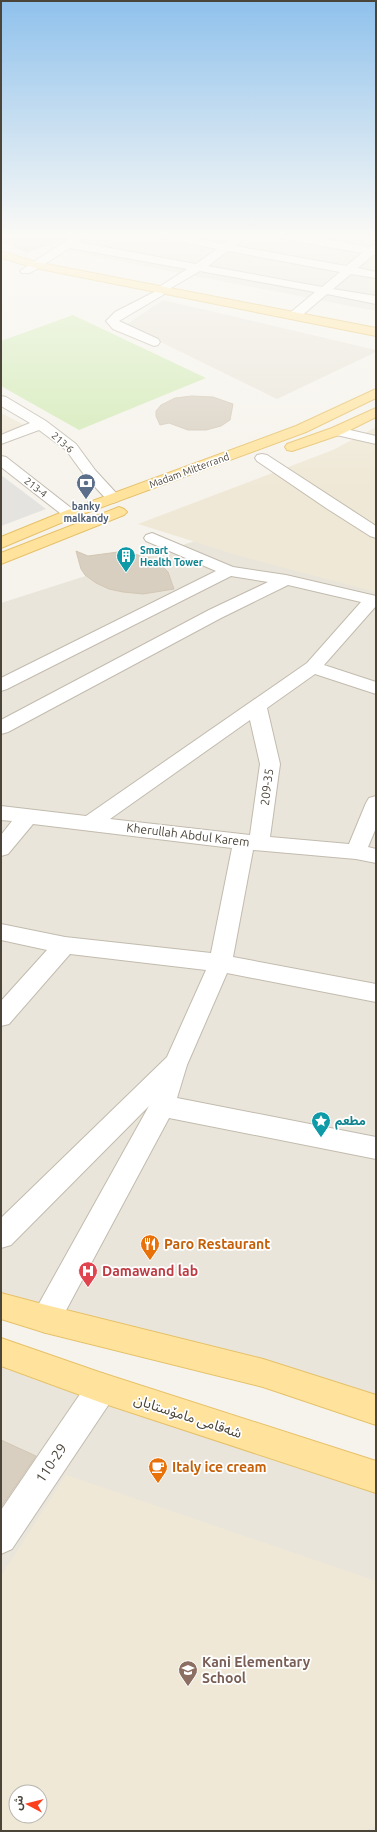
<svg xmlns="http://www.w3.org/2000/svg" width="377" height="1832" viewBox="0 0 377 1832" font-family="Ubuntu,'Noto Sans Arabic',sans-serif">
<style>
.residential{fill:#eae5da;fill-rule:evenodd}
.education{fill:#efe8d6;fill-rule:evenodd}
.green{fill:#d2eab5}
.parking{fill:#e5e3e0}
.building{fill:#d8cfc1;stroke:#d3c7b4}
.lines{fill:none;stroke-linecap:round;stroke-linejoin:round}
.minor-casing{stroke:#c2bbae;stroke-width:2}
.major-casing{stroke:#e6c16a;stroke-width:2}
.minor{fill:#fff;fill-rule:evenodd}
.major{fill:#ffe39c;fill-rule:evenodd}
.labels{text-anchor:middle;stroke-width:3.5;stroke-linejoin:round;paint-order:stroke}
.far-street-label{font-size:10px;fill:#4b4439;stroke:#fff}
.far-service-label{font-size:10px;font-weight:bold;fill:#4e5e75;stroke:#fff}
.far-culture-label{font-size:10px;font-weight:bold;fill:#0d838f;stroke:#fff;text-anchor:start}
.street-label{font-size:12px;fill:#4b4439;stroke:#fff}
.culture-label{font-size:12px;font-weight:bold;fill:#0d838f;stroke:#fff;text-anchor:start}
.near-food-label{font-size:14px;font-weight:bold;fill:#c56008;stroke:#fff;text-anchor:start}
.near-health-label{font-size:14px;font-weight:bold;fill:#be3a42;stroke:#fff;text-anchor:start}
.near-street-label{font-size:14px;fill:#4b4439;stroke:#fff}
.near-education-label{font-size:14px;font-weight:bold;fill:#785e54;stroke:#fff;text-anchor:start}
</style>
<rect width="100%" height="100%" fill="#f6f3ec"/>
<!-- residential -->
<g class="residential">
<polygon points="23,234 376,234 376,311 51,248"/>
<polygon points="163,300 376,350 376,352 277,399 126,325"/>
<polygon points="376,483 376,1411 1,1306 1,603"/>
<path d="M1,1367L92,1400L376,1485V1831H1ZM16,1792H40V1816H16Z"/>
</g>
<!-- education -->
<g class="education">
<polygon points="1,413 26,426 1,437"/>
<polygon points="376,427 376,592 240,556 138,524 333,450"/>
<path d="M66,1475L376,1581V1827L361,1831H1V1576ZM16,1792H40V1816H16Z"/>
</g>
<!-- green -->
<polygon class="green" points="73,315 206,378 79,430 1,386 1,341"/>
<!-- parking -->
<polygon class="parking" points="1,475 46,509 1,526"/>
<!-- building -->
<g class="building">
<polygon points="1,234 66,234 67,238 27,252 1,241"/>
<polygon points="192,396 213,397 233,404 230,420 221,426 206,430 188,430 169,423 160,425 156,416 156,411 161,405 175,398"/>
<polygon points="76,551 88,556 118,552 134,554 150,558 161,565 168,572 174,589 143,594 123,592 109,589 96,583 85,575 81,569"/>
<polygon points="1,1440 36,1456 1,1507"/>
</g>
<g class="lines">
<!-- minor casing -->
<g class="minor-casing">
<g id="minor">
<path d="M76,234H85L86,236L78,242L196,264L217,249L154,237L149,234H174L224,244L237,234H250L236,246L346,266L362,253L272,237L267,234H294L369,247L376,244V255H373L358,268L376,272V278L351,274L333,289L376,296V304L327,294L299,318H291L289,315L291,312L315,292L200,271L164,292L163,295L119,321L158,339L160,342L158,345L154,346L113,329L106,321L115,312L158,290L159,287L187,269L70,248L30,273H22L20,271ZM228,251L340,272L322,287L208,266Z"/>
<polygon points="1,396 6,397 46,421 76,444 95,470 118,495 121,498 118,501 113,503 108,501 85,476 66,450 39,430 1,444 1,435 30,423 1,406"/>
<polygon points="337,427 376,436 376,444 332,434 330,431 332,428"/>
<polygon points="262,454 267,455 376,526 376,538 370,536 326,508 257,461 255,458 257,455"/>
<polygon points="1,456 6,457 75,511 78,514 75,517 70,519 65,517 1,467"/>
<path d="M152,533L233,567L286,575L376,596V606L324,665L376,682V694L315,674L267,708L280,764L270,837L349,844L366,803L369,798L376,796V828L368,847L376,849V863L356,859L253,850L233,957L376,984V1002L227,973L187,1065L177,1098L376,1137V1159L169,1118L56,1329L46,1333L36,1329L32,1319L36,1309L149,1106L11,1245L1,1248V1218L167,1057L206,970L70,954L9,1024L1,1026V1001L47,950L1,940V924L65,937L211,953L232,848L33,824L8,854L1,856V835L12,821L1,820V806L86,816L307,663L361,602L288,585L221,618L8,732L1,734V720L209,610L268,582L231,576L7,689L1,691V678L216,571L146,541L144,538L146,535ZM250,720L260,764L250,835L110,819Z"/>
<polygon points="102,1373 113,1378 117,1388 113,1398 12,1549 1,1554 1,1510 91,1378"/>
</g>
</g>
<!-- major casing -->
<g class="major-casing">
<g id="major">
<polygon points="1,251 36,262 376,328 376,336 35,268 1,258"/>
<polygon points="376,389 376,398 306,432 75,517 1,548 1,537 65,511 296,426"/>
<polygon points="376,408 376,417 342,434 292,451 287,450 285,447 287,444 332,428"/>
<polygon points="119,507 124,509 127,512 124,515 1,564 1,553"/>
<polygon points="1,1293 46,1305 263,1359 376,1395 376,1425 263,1387 46,1333 1,1319"/>
<polygon points="1,1338 102,1373 376,1461 376,1493 102,1403 1,1366"/>
</g>
</g>
<!-- minor -->
<use href="#minor" class="minor"/>
<!-- major -->
<use href="#major" class="major"/>
</g>
<!-- sky -->
<linearGradient id="sky" x2="0" y2="1"><stop stop-color="#8fc1ec"/><stop offset="0.48" stop-color="#fbfaf6"/><stop offset="1" stop-color="#fbfaf6" stop-opacity="0"/></linearGradient>
<rect width="377" height="491" fill="url(#sky)"/>
<!-- icons -->
<defs>
<g id="bank-pin" transform="scale(1)"><path d="M0 17L-7.5 6A9.5 9.5 0 1 1 7.5 6Z" fill="#5c6f8a" stroke="#fff"/><path d="M-6-4H6V4H-6ZM0-2.3a2.3 2.3 0 1 0 0 4.6a2.3 2.3 0 1 0 0-4.6Z" fill="#fff"/></g>
<g id="building-pin" transform="scale(1)"><path d="M0 17L-7.5 6A9.5 9.5 0 1 1 7.5 6Z" fill="#0f9aa8" stroke="#fff"/><path d="M-4-6H4V6H1V3H-1V6H-4ZM-2.5-4.3h1.7v1.8h-1.7ZM.8-4.3h1.7v1.8H.8ZM-2.5-1h1.7V.8h-1.7ZM.8-1h1.7V.8H.8Z" fill="#fff"/></g>
<g id="sight-pin" transform="scale(1)"><path d="M0 17L-7.5 6A9.5 9.5 0 1 1 7.5 6Z" fill="#0f9aa8" stroke="#fff"/><path d="M0-6L1.8-2.2L6-1.7L2.9 1.2L3.7 5.4L0 3.3L-3.7 5.4L-2.9 1.2L-6-1.7L-1.8-2.2Z" fill="#fff"/></g>
<g id="restaurant-pin" transform="scale(1)"><path d="M0 17L-7.5 6A9.5 9.5 0 1 1 7.5 6Z" fill="#e8710a" stroke="#fff"/><path d="M-5-6h1v4h1v-4h1v4h1v-4h1v5L-1.5 .5V6h-2V.5L-5-1ZM5-6V6H3V1.5H1.5Q1.5-4 5-6Z" fill="#fff"/></g>
<g id="hospital-pin" transform="scale(1)"><path d="M0 17L-7.5 6A9.5 9.5 0 1 1 7.5 6Z" fill="#e0444e" stroke="#fff"/><path d="M-5-5h3v3.5h4V-5h3V5h-3V1.5h-4V5h-3Z" fill="#fff"/></g>
<g id="cafe-pin" transform="scale(1)"><path d="M0 17L-7.5 6A9.5 9.5 0 1 1 7.5 6Z" fill="#e8710a" stroke="#fff"/><path d="M-5.5-4.5H6V0H3Q3 3.5 0 3.5H-2.5Q-5.5 3.5-5.5 0ZM3-3.2v2h1.7v-2ZM-6 4.5H4V6H-6Z" fill="#fff"/></g>
<g id="school-pin" transform="scale(1)"><path d="M0 17L-7.5 6A9.5 9.5 0 1 1 7.5 6Z" fill="#8d6e63" stroke="#fff"/><path d="M0-5L7-2L0 1L-7-2ZM-4 1L0 2.5L4 1V4Q0 6-4 4Z" fill="#fff"/></g>
</defs>
<g fill-rule="evenodd">
<use href="#bank-pin" x="86" y="483"/>
<use href="#building-pin" x="126" y="556"/>
<use href="#sight-pin" x="321" y="1121"/>
<use href="#restaurant-pin" x="150" y="1244"/>
<use href="#hospital-pin" x="88" y="1271"/>
<use href="#cafe-pin" x="158" y="1467"/>
<use href="#school-pin" x="188" y="1670"/>
</g>
<g class="labels">
<!-- far-street labels -->
<g class="far-street-label">
<text transform="translate(63 442) rotate(42)" y="4">213-6</text>
<text transform="translate(189 470) rotate(-20)" y="4">Madam Mitterrand</text>
<text transform="translate(36 487) rotate(38)" y="4">213-4</text>
</g>
<!-- far-service labels -->
<g class="far-service-label">
<text x="86" y="510">banky<tspan x="86" dy="12">malkandy</tspan></text>
</g>
<!-- far-culture labels -->
<g class="far-culture-label">
<text x="140" y="554">Smart<tspan x="140" dy="12">Health Tower</tspan></text>
</g>
<!-- street labels -->
<g class="street-label">
<text transform="translate(267 787) rotate(-83)" y="4">209-35</text>
<text transform="translate(188 835) rotate(7)" y="4">Kherullah Abdul Karem</text>
</g>
<!-- culture labels -->
<g class="culture-label">
<text x="335" y="1125">مطعم</text>
</g>
<!-- near-food labels -->
<g class="near-food-label">
<text x="164" y="1249">Paro Restaurant</text>
<text x="172" y="1472">Italy ice cream</text>
</g>
<!-- near-health labels -->
<g class="near-health-label">
<text x="102" y="1276">Damawand lab</text>
</g>
<!-- near-street labels -->
<g class="near-street-label">
<text transform="translate(188 1416) rotate(18)" y="5">شەقامی مامۆستایان</text>
<text transform="translate(51 1463) rotate(-56)" y="5">110-29</text>
</g>
<!-- near-education labels -->
<g class="near-education-label">
<text x="202" y="1667">Kani Elementary<tspan x="202" dy="16">School</tspan></text>
</g>
</g>
<!-- border -->
<rect width="377" height="1832" fill="none" stroke="#4b4439" stroke-width="4"/>
<!-- north arrow -->
<g transform="translate(28 1804) rotate(277)"><circle r="19" fill="#ffffff" stroke="#b7b4b0"/>
<path d="M0-3L7 15L0 10L-7 15Z" fill="#fc3f1d"/>
<text y="-6" font-size="11" font-weight="bold" text-anchor="middle" fill="#4b4439">ش</text>
</g>
</svg>
